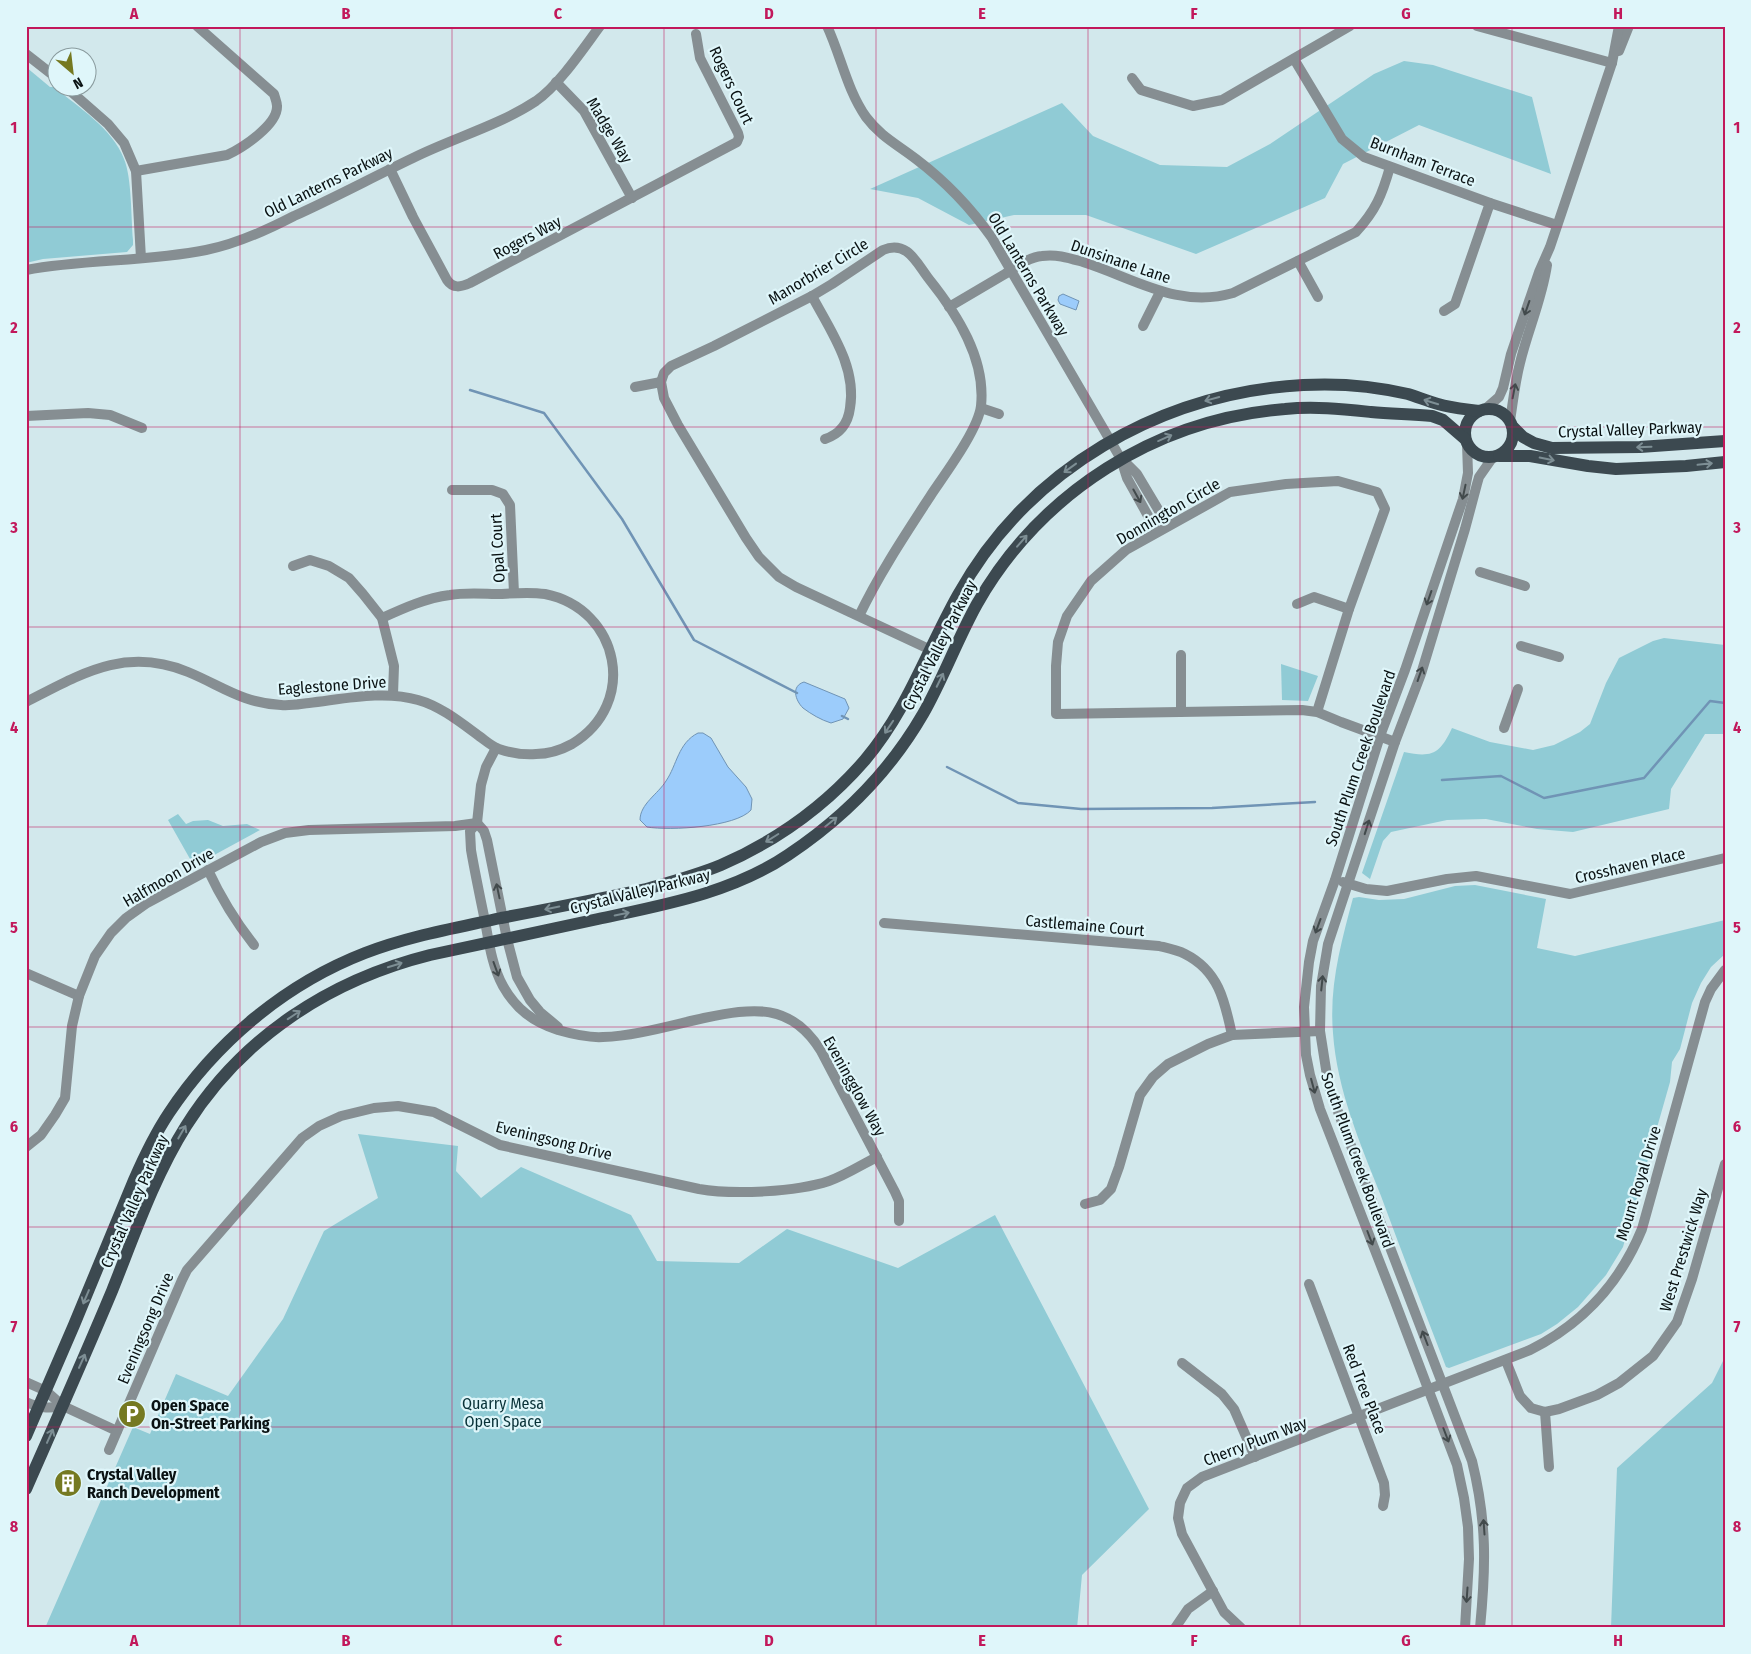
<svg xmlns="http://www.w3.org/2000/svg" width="1751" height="1654" viewBox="0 0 1751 1654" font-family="'Fira Sans Condensed',sans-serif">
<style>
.green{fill:#90cbd5}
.water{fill:#9cccfb;stroke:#7094b5}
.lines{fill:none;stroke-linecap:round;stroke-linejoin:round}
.stream{stroke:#7094b5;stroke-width:2.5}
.minor{stroke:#868e92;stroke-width:10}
.major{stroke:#3c4950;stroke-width:12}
.oneway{stroke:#424a4c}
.oneway2{stroke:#7d8e94}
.grid{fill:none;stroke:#c2185b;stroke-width:1;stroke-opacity:0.55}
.labels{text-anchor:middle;stroke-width:4.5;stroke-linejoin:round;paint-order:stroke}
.street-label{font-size:16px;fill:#0a1213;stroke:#dff6fa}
.park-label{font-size:16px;fill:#093238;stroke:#dff6fa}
.poi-label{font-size:16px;font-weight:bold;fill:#0a1213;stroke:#dff6fa;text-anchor:start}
.neatline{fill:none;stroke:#c2185b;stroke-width:2}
.grid-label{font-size:16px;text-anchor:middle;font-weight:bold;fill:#c2185b}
</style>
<rect width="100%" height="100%" fill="#d2e8ec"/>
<!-- green -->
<g class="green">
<polygon points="1404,61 1433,65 1532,97 1551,174 1419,125 1343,164 1325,198 1196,254 1086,215 1014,215 969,225 918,198 870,189 1062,103 1093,136 1160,165 1227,167 1270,144 1374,74"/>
<path d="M26,67L50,87H54C78,107 112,128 124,159C132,178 131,218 133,240V245L127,252L43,259L26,263Z"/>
<path d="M1664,638L1725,645V734H1705L1671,789L1669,809L1573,832L1537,829L1486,819L1447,820L1391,832L1383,841L1370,879L1362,873L1404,752C1432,758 1440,754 1452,728L1490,742L1533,750L1554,745L1580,732L1590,724L1606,683L1619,658L1653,641Z"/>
<polygon points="1281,664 1318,676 1308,701 1282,700"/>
<polygon points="178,814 186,824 193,821 208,820 223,826 247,824 260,830 194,866 168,820"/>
<path d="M1475,885L1546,899L1537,948L1575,956L1725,920V954L1711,967L1701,983L1692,1003L1680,1049L1672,1062L1670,1082L1623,1247L1606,1275L1578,1307L1557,1324L1541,1334L1449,1368L1446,1367C1424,1310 1402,1253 1381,1196C1360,1143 1337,1090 1333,1033C1329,986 1341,943 1353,898L1359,897L1379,900L1404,899L1455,886Z"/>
<polygon points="358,1134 458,1146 456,1171 481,1198 521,1167 631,1215 657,1261 739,1263 787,1229 898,1268 995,1215 1149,1509 1082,1575 1077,1628 45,1628 133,1427 150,1434 176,1374 228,1396 283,1319 324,1231 378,1198"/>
<polygon points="1725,1357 1725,1628 1611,1628 1617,1468 1712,1383"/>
</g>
<!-- water -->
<g class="water">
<polygon points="1063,294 1079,301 1076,310 1060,304 1058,300 1059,296"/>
<path d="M804,682L845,699L849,708L843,719L831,723C821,720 811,714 803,708C795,700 791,686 804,682Z"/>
<path d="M698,733H703L711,738L728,767L746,787L752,799L751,810C736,827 670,831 647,827L640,820C640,804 658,794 666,781C677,765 678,743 698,733Z"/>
</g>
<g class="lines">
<!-- stream -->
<g class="stream">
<polyline points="470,390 544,413 622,519 694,640 797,693"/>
<polyline points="842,716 848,719"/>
<polyline points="947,767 1018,803 1081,809 1212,808 1315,802"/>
<polyline points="1442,780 1501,776 1544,798 1644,778 1710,701 1725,703"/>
</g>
<!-- minor -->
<g class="minor">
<path d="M827,26C841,56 847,90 866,117C880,136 898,145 916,159C945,181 971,208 992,238L1121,459L1127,478L1157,532"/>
<polyline points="1477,26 1612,63"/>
<polyline points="1619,51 1629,26"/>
<polyline points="26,54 58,79"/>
<polyline points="1294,59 1342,139 1364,157 1490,203 1557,225"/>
<polyline points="1132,78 1141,90 1193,106 1222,100 1350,26"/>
<polyline points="556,82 584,111 632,198"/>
<polyline points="67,88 108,124 124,143 136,171 141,258"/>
<path d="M390,169L413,217L447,280C453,289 461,287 470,283L737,142L739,137L738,133L700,58L696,34"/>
<path d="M136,171L227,155C242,148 278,125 277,106C277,102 275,98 274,94L197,26"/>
<polyline points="1298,261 1318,297"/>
<path d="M26,270C86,259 147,262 206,250C237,244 267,230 294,216C334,198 373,177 413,158C453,138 498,126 536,101C559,85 583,49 600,26"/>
<path d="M812,296C830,330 857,367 850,408C848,424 840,434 825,439"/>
<path d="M949,307C968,296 986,285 1005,274C1016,267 1029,257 1042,256C1057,254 1069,258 1083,262C1134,278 1178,309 1233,293L1356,232C1376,210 1382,195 1390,167"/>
<polyline points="1444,311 1455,304 1490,203"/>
<polyline points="1143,326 1160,292"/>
<polyline points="635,387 661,382"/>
<polyline points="981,408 999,414"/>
<polyline points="1484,410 1499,397 1503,388 1511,354 1539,272 1550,247 1612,63 1619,26"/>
<polyline points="26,416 88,413 110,415 142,428"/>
<path d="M1510,421C1513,402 1515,382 1520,363C1528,330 1542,299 1547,265"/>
<polyline points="1122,459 1137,474 1168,526"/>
<polyline points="452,490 492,490 503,494 510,505 514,593"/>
<polyline points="293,566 310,560 329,566 349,578 363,594 382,618 394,666 393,694"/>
<polyline points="1480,572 1525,586"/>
<polyline points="1297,604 1314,597 1349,609"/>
<path d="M859,616C879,574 905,535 931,495C945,474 978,430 981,406C986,359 957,314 929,279C916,262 907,240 883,250L832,284L812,296L714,346L671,366L664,373L661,382L664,398L678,425L746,538L759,557L779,577L796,587L931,650"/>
<polyline points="1521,646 1559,657"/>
<path d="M26,702C81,674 125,646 188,672C222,686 242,703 281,705C290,706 300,704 309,703C344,699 384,690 418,700C440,706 460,722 479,736C485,740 491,746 499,749C511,753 523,755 536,754C548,754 561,750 572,744C639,704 620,609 545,594C531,592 515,593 502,594C485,594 466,592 450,595C426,598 404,608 382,618"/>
<polyline points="1181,712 1181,655"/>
<polyline points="1317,712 1349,609 1385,509 1377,492 1338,481 1286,484 1230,492 1126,550 1091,581 1067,616 1058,642 1056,666 1056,714 1302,710 1317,712 1341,722 1395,742"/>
<polyline points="1504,728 1518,689"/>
<path d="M496,748L486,767L481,785L477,823L470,831L471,850C475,873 480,897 485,921C489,943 492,966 503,986C516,1009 533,1022 558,1030C572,1034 588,1038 603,1037C635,1036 672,1025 704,1018C753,1008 791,1002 821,1051L895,1192L899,1201V1221"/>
<polyline points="477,823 484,831 487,840 507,939 517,977 530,1000 540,1012 558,1027"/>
<path d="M208,870C221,898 235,921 254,945"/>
<polyline points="1343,882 1366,889 1387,891 1447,879 1476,876 1570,894 1725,858"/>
<path d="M884,923L1159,946C1167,948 1177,950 1185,954C1219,971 1225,1002 1232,1035"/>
<polyline points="26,973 79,996"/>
<polyline points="26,1147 41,1135 55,1115 65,1098 72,1026 79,996 95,956 111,933 126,918 147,903 261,842 285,833 309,830 455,826 477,823"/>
<polyline points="1085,1204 1100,1200 1111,1189 1119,1167 1140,1095 1153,1077 1168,1064 1208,1044 1232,1035 1320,1031"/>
<polyline points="1309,1284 1384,1483 1385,1495 1383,1506"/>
<polyline points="1506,1361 1520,1396 1531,1408 1545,1412 1559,1409 1597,1395 1619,1383 1653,1356 1677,1322 1692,1279 1725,1164"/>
<polyline points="1182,1363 1222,1394 1234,1409 1255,1457"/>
<polyline points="26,1382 46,1391 63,1406 117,1431"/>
<path d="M26,1402C40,1408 48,1409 63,1406"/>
<polyline points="1545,1412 1549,1467"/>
<path d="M109,1450L182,1280L187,1270L302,1138L319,1126L341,1116L374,1108L398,1106L434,1112L500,1145L699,1189C733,1195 796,1192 829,1181C846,1175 861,1165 877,1157"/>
<polyline points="1175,1628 1188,1609 1213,1591"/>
<path d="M1241,1628L1224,1612L1182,1534L1178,1518L1180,1503L1187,1488L1202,1477L1530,1350C1582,1324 1620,1283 1642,1229L1705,1002L1711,989L1725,970"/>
<polyline points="1465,1628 1469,1559 1468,1527 1464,1498 1457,1465 1394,1299 1320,1109 1310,1075 1306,1055 1304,1007 1309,962 1313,941 1335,880 1380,736 1405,670 1463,499 1468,473 1467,444"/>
<path d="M1480,1628C1486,1566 1487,1522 1472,1461L1335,1104L1328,1082L1320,1031L1321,986L1328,944L1395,742L1421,674L1465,529L1477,484L1479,477L1493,457"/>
</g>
<!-- major -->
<g class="major">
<circle cx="1489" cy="433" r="24"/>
<polyline points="1512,426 1523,437 1534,443 1552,448 1640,447 1725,441"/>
<polyline points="1499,456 1530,456 1588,466 1616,469 1686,466 1725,462"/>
<path d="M26,1436L74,1325L134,1180C144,1157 155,1134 169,1113C216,1042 285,984 365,953C409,936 456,928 501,918C549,909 598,899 646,889C671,882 697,875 721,865C776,841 826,805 865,760C908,709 926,652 958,595C1028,469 1160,393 1303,385C1338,383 1374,386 1408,394C1418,397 1427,401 1438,404C1451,408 1465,409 1479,411"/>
<path d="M26,1489C55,1423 84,1358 112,1291C134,1236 154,1177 186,1126C242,1037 330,980 430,955C486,943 542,931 598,919C663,905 732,893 788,855C842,819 890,771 923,714C943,679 957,640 977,604C1041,492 1156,419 1285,409C1314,406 1342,409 1371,412C1391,414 1411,414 1432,416L1443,420L1465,439"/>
</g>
</g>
<!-- one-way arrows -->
<defs><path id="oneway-shaft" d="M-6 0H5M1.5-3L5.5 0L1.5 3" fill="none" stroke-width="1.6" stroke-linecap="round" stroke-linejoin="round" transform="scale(1.25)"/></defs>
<g class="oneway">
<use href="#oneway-shaft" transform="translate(1527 308) rotate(109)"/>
<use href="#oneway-shaft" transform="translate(1514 391) rotate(-79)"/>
<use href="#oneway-shaft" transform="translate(1464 492) rotate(102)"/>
<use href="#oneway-shaft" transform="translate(1137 496) rotate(61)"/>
<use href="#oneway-shaft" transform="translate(1429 598) rotate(109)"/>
<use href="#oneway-shaft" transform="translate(1420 674) rotate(-71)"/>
<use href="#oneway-shaft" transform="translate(1367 827) rotate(-72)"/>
<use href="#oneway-shaft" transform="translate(498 891) rotate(-102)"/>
<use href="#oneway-shaft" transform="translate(1318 926) rotate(110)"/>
<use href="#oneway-shaft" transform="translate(496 969) rotate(70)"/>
<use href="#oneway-shaft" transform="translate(1322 983) rotate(-84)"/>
<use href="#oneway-shaft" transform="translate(1313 1086) rotate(75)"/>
<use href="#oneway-shaft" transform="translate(1370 1238) rotate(69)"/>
<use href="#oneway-shaft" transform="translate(1425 1338) rotate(-111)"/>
<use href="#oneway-shaft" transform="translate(1446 1435) rotate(69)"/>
<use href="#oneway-shaft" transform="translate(1484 1527) rotate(-94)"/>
<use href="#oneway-shaft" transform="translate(1467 1595) rotate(94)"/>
</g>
<g class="oneway2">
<use href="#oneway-shaft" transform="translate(1212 399) rotate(165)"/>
<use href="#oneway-shaft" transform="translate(1431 402) rotate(-163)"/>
<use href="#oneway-shaft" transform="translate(1165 438) rotate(-24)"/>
<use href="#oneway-shaft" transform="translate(1644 447) rotate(178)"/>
<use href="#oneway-shaft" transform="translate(1547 459) rotate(11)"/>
<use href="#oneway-shaft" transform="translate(1705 464) rotate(-6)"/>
<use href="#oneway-shaft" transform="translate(1070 468) rotate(144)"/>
<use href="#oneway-shaft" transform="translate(1022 541) rotate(-49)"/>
<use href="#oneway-shaft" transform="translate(940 680) rotate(-64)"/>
<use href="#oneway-shaft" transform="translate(889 727) rotate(124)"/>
<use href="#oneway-shaft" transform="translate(831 822) rotate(-39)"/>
<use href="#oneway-shaft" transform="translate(772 838) rotate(148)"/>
<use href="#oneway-shaft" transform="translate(552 908) rotate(168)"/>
<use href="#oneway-shaft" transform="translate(622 914) rotate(-12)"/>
<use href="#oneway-shaft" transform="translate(395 965) rotate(-17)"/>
<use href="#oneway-shaft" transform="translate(294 1015) rotate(-34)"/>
<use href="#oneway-shaft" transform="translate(182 1132) rotate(-60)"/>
<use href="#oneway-shaft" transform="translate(86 1297) rotate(113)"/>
<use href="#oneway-shaft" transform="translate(82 1361) rotate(-66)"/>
<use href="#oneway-shaft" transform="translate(50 1436) rotate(-66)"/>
</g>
<!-- grid -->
<path class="grid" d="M240,26V1628M452,26V1628M664,26V1628M876,26V1628M1088,26V1628M1300,26V1628M1512,26V1628M26,227H1725M26,427H1725M26,627H1725M26,827H1725M26,1027H1725M26,1227H1725M26,1427H1725"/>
<!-- icons -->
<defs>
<g id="parking-disc" transform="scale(1.4375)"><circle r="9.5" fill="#757921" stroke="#dff6fa"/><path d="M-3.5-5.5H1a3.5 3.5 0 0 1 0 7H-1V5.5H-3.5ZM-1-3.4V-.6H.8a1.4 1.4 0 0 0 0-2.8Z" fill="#fff"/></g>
<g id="building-disc" transform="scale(1.4375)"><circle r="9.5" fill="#757921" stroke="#dff6fa"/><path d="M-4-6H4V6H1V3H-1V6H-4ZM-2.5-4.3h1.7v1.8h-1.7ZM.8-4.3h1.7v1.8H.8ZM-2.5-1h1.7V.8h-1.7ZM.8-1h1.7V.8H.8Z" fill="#fff"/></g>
</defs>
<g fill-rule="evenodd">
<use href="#parking-disc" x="132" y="1414"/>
<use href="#building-disc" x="68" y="1483"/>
</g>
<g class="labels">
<!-- street labels -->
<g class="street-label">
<text transform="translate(732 85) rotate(65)" y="6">Rogers Court</text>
<text transform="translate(610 130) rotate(59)" y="6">Madge Way</text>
<text transform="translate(1423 161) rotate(21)" y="6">Burnham Terrace</text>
<text transform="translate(328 182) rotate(-26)" y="6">Old Lanterns Parkway</text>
<text transform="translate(527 237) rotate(-28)" y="6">Rogers Way</text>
<text transform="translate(1121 261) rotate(19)" y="6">Dunsinane Lane</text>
<text transform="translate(818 271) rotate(-31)" y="6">Manorbrier Circle</text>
<text transform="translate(1029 274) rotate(59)" y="6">Old Lanterns Parkway</text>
<text transform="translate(1630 429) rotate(-2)" y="6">Crystal Valley Parkway</text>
<text transform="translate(1168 511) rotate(-30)" y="6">Donnington Circle</text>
<text transform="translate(497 548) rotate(-93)" y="6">Opal Court</text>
<text transform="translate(939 645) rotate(-63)" y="6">Crystal Valley Parkway</text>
<text transform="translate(332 685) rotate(-4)" y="6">Eaglestone Drive</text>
<text transform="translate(1360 758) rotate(-71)" y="6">South Plum Creek Boulevard</text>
<text transform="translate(1630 865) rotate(-13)" y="6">Crosshaven Place</text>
<text transform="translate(168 877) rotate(-30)" y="6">Halfmoon Drive</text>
<text transform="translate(640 891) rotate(-14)" y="6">Crystal Valley Parkway</text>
<text transform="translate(1085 925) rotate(5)" y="6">Castlemaine Court</text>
<text transform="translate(855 1086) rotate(61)" y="6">Eveningglow Way</text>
<text transform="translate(554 1140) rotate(14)" y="6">Eveningsong Drive</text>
<text transform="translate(1358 1160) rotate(70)" y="6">South Plum Creek Boulevard</text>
<text transform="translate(1638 1183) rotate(-73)" y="6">Mount Royal Drive</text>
<text transform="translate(134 1201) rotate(-66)" y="6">Crystal Valley Parkway</text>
<text transform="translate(1683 1250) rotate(-73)" y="6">West Prestwick Way</text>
<text transform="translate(145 1328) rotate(-67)" y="6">Eveningsong Drive</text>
<text transform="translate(1365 1389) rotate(69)" y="6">Red Tree Place</text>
<text transform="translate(1255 1441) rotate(-21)" y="6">Cherry Plum Way</text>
</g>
<!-- park labels -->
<g class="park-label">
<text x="503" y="1409">Quarry Mesa<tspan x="503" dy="18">Open Space</tspan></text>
</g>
<!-- poi labels -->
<g class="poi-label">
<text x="151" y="1411">Open Space<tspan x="151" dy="18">On-Street Parking</tspan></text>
<text x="87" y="1480">Crystal Valley<tspan x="87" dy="18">Ranch Development</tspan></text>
</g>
</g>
<!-- border -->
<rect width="1751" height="1654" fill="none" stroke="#dff6fa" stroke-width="55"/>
<!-- north arrow -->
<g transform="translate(72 72) rotate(152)"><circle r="24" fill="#dff6fa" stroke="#8a9b9e"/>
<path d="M0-4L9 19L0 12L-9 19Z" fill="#757921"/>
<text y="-8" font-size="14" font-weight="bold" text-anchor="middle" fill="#0a1213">N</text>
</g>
<rect x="28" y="28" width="1696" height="1598" class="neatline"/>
<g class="grid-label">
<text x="134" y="19">A</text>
<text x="346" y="19">B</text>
<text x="558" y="19">C</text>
<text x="769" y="19">D</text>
<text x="982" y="19">E</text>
<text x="1194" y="19">F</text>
<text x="1406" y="19">G</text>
<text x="1618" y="19">H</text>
<text x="14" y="133">1</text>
<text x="1737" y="133">1</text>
<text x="14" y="333">2</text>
<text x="1737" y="333">2</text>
<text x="14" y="533">3</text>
<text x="1737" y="533">3</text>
<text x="14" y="733">4</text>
<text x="1737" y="733">4</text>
<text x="14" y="933">5</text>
<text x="1737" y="933">5</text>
<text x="14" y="1132">6</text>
<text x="1737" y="1132">6</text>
<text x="14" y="1332">7</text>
<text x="1737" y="1332">7</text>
<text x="14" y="1532">8</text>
<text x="1737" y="1532">8</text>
<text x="134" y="1646">A</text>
<text x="346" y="1646">B</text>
<text x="558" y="1646">C</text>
<text x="769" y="1646">D</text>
<text x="982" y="1646">E</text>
<text x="1194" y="1646">F</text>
<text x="1406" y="1646">G</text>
<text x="1618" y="1646">H</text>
</g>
</svg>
